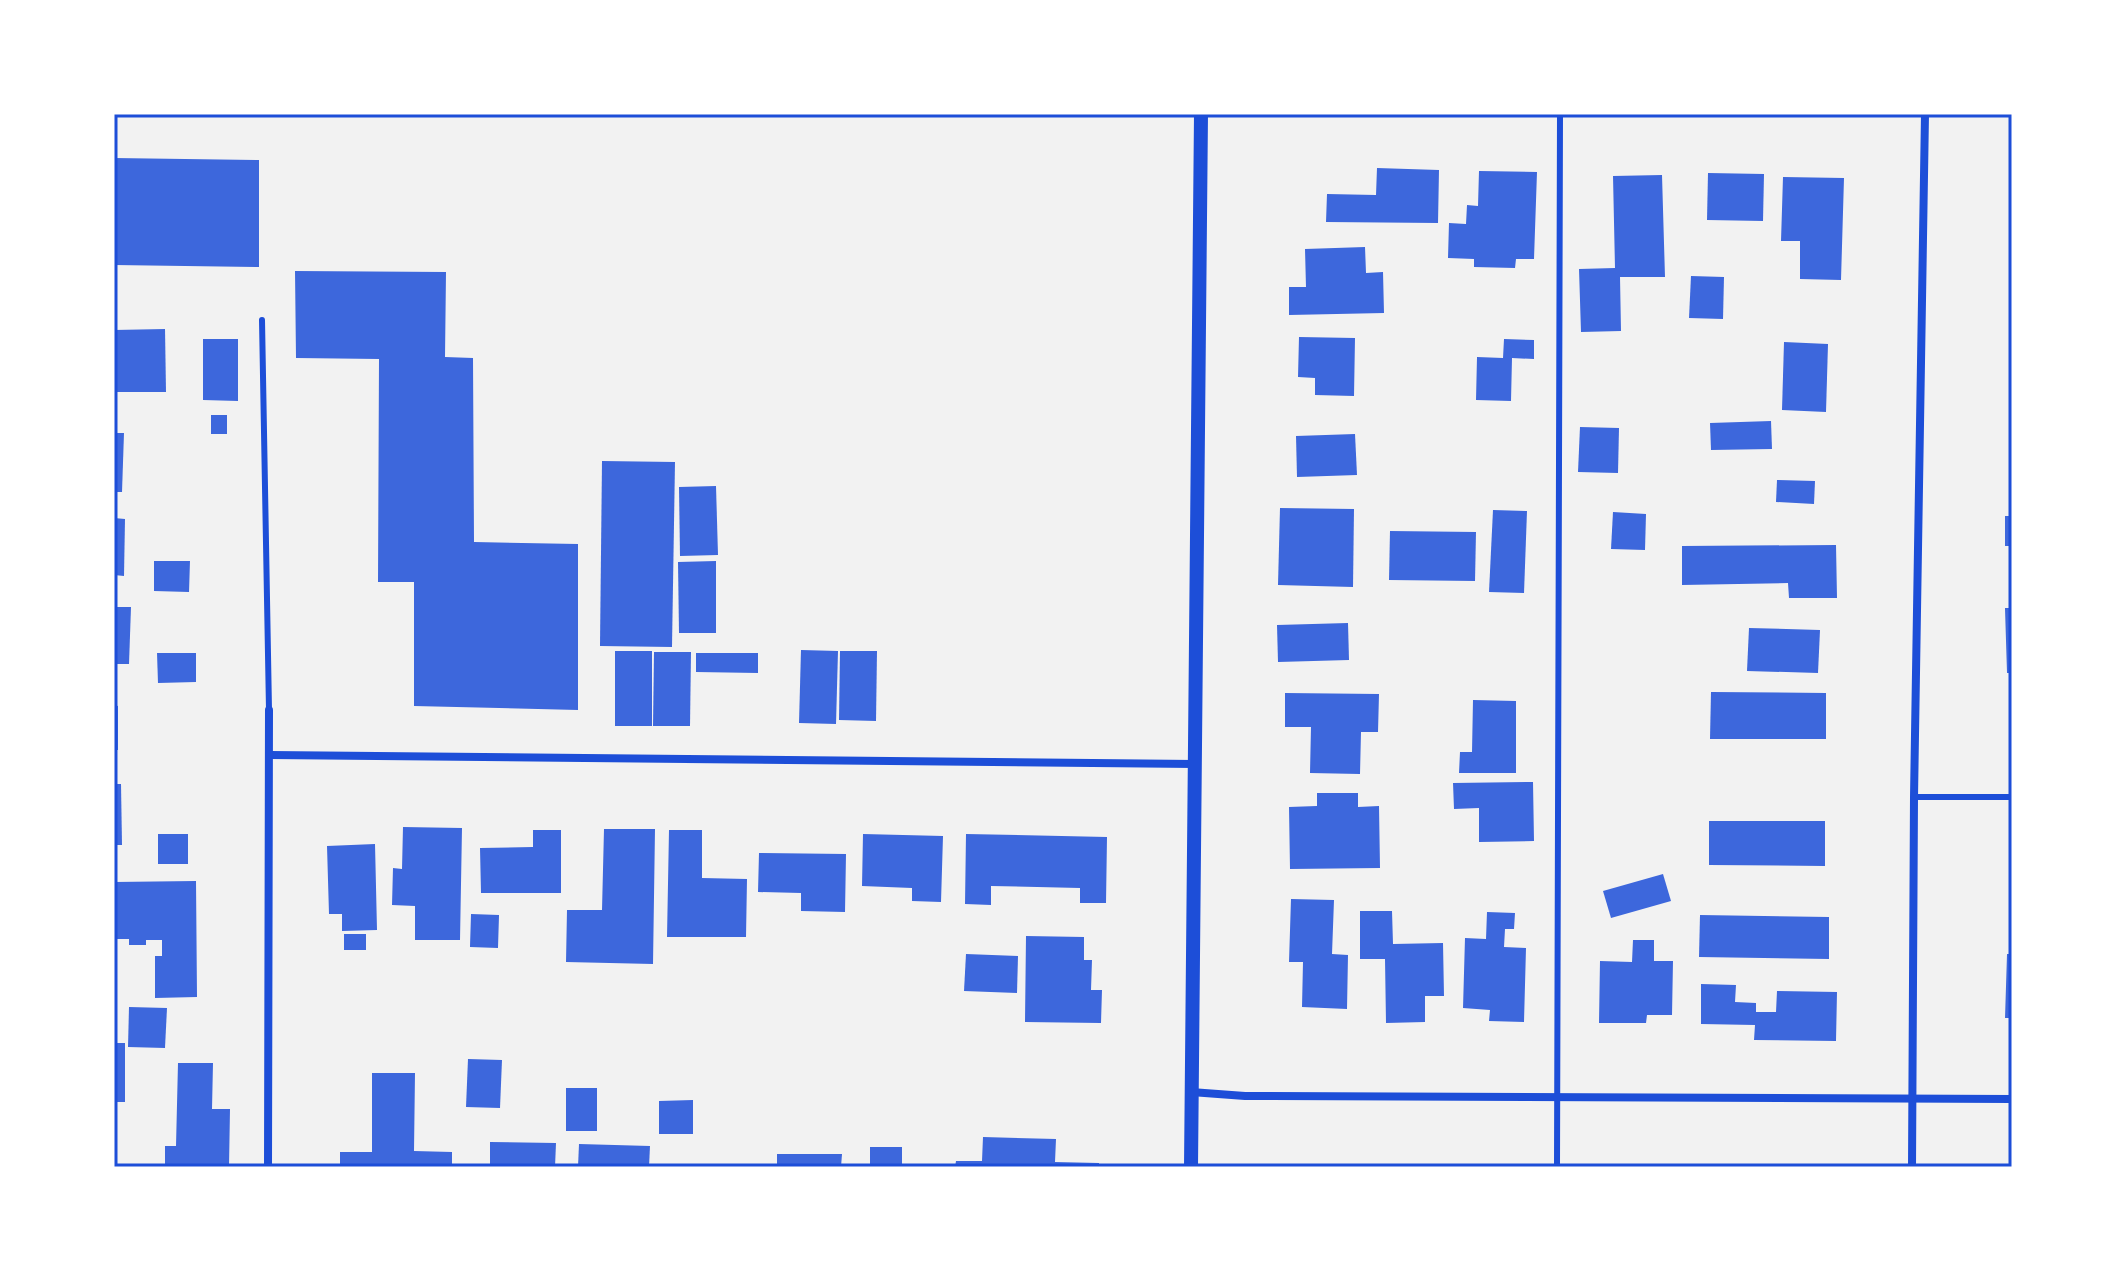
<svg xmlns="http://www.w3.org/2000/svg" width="2126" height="1281" viewBox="0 0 2126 1281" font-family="'DejaVu Sans',sans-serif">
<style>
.building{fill:#3d67dc}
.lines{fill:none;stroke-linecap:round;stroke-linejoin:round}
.service{stroke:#1d4ed8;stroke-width:6}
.minor{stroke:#1d4ed8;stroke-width:8}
.tertiary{stroke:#1d4ed8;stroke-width:14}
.neatline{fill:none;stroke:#1d4ed8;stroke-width:3}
</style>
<rect width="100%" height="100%" fill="#f2f2f2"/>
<!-- building -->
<g class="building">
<polygon points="114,158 259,160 259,267 114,265"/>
<polygon points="1377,168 1439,170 1438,223 1326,222 1327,194 1376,195"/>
<polygon points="1479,171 1537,172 1534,259 1516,259 1515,268 1474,267 1474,259 1448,258 1449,223 1466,224 1467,205 1478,206"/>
<polygon points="1708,173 1764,174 1763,221 1707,220"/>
<polygon points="1662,175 1665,277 1620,277 1621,331 1581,332 1579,269 1615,268 1613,176"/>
<polygon points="1783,177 1844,178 1841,280 1800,279 1800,241 1781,241"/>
<polygon points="1365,247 1366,273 1383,272 1384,313 1289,315 1289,287 1306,287 1305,249"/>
<polygon points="295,271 446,272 445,357 473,358 474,542 578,544 578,710 414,706 414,582 378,582 379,359 296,358"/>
<polygon points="1691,276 1724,277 1723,319 1689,318"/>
<polygon points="165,329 166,392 114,392 114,330"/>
<polygon points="1299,337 1355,338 1354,396 1315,395 1315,378 1298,377"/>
<polygon points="203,339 238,339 238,401 203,400"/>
<polygon points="1504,339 1534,340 1534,359 1512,358 1511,401 1476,400 1477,357 1503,358"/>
<polygon points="1784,342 1828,344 1826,412 1782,410"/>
<rect x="211" y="415" width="16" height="19"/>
<polygon points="1771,421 1772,449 1711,450 1710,423"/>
<polygon points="1580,427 1619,428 1618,473 1578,472"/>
<polygon points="114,433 124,433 122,492 114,492"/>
<polygon points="1355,434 1357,475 1297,477 1296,436"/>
<polygon points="602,461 675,462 672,647 600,646"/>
<polygon points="1777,480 1815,481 1814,504 1776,502"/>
<polygon points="716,486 718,555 680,556 679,487"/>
<polygon points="1280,508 1354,509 1353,587 1278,585"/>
<polygon points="1493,510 1527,511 1524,593 1489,592"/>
<polygon points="1613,512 1646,514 1645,550 1611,549"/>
<rect x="2005" y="516" width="7" height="30"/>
<polygon points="114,518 125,519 124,576 114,575"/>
<polygon points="1390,531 1476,532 1475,581 1389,580"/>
<polygon points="1836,545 1837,598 1789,598 1788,583 1682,585 1682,546"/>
<polygon points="154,561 190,561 189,592 154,591"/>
<polygon points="716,561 716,633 679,633 678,562"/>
<polygon points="114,607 131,607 129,664 114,664"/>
<polygon points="2005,608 2012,608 2012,673 2007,673"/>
<polygon points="1348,623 1349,660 1278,662 1277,625"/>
<polygon points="1749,628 1820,630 1818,673 1747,671"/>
<polygon points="801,650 838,651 836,724 799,723"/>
<rect x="615" y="651" width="37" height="75"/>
<polygon points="840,651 877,651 876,721 839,720"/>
<polygon points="654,652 691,652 690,726 653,726"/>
<polygon points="157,653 196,653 196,682 158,683"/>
<polygon points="696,653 758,653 758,673 696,672"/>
<polygon points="1711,692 1826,693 1826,739 1710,739"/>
<polygon points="1285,693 1379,694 1378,732 1361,732 1360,774 1310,773 1311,727 1285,727"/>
<polygon points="1473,700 1516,701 1516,773 1459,773 1460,752 1472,752"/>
<polygon points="114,705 118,706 118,750 114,750"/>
<polygon points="1533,782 1534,841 1479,842 1479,808 1454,809 1453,783"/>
<polygon points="114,784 121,784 122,845 114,845"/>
<polygon points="1317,793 1358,793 1358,807 1379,806 1380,868 1290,869 1289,807 1317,806"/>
<polygon points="1709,821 1825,821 1825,866 1709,865"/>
<polygon points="403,827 462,828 460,940 415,940 415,906 392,905 393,868 402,869"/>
<polygon points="604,829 655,829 653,964 566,962 567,910 602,910"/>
<polygon points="533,830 561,830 561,893 481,893 480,848 533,847"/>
<polygon points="669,830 702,830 702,878 747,879 746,937 667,937"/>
<rect x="158" y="834" width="30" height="30"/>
<polygon points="863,834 943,836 941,902 912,901 912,888 862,886"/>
<polygon points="966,834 1107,837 1106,903 1080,903 1080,888 991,886 991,905 965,904"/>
<polygon points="375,844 377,930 342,931 342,914 329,914 327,846"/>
<polygon points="759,853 846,854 845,912 801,911 801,893 758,892"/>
<polygon points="1663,874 1671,901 1611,918 1603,891"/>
<polygon points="196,881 197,997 155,998 155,956 162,956 162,940 146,940 146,945 129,945 129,939 116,939 114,882"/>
<polygon points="1291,899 1334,900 1332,954 1348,955 1347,1009 1302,1007 1303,962 1289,962"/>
<polygon points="1360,911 1392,911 1393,944 1443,943 1444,996 1425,996 1425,1022 1386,1023 1385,959 1360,959"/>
<polygon points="1487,912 1515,913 1514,929 1505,929 1504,947 1526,948 1524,1022 1489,1021 1490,1010 1463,1008 1465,938 1486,939"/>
<polygon points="471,914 499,915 498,948 470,947"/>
<polygon points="1700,915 1829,917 1829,959 1699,957"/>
<rect x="344" y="934" width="22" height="16"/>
<polygon points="1026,936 1084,937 1084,960 1092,960 1091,990 1102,990 1101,1023 1025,1022"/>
<polygon points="1633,940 1654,940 1654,961 1673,961 1672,1015 1647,1015 1646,1023 1599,1023 1600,961 1632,962"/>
<polygon points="966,954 1018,956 1017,993 964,991"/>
<polygon points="2007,954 2012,954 2012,1018 2005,1018"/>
<polygon points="1701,984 1736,985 1735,1002 1756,1003 1756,1012 1776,1012 1777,991 1837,992 1836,1041 1754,1040 1755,1025 1701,1024"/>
<polygon points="129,1007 167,1008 165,1048 128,1047"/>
<rect x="114" y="1043" width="11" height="59"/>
<polygon points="468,1059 502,1060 500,1108 466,1107"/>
<polygon points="178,1063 213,1063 212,1109 230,1109 229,1167 165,1167 165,1146 176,1146"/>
<polygon points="372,1073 415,1073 414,1151 452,1152 452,1167 340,1167 340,1152 372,1152"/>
<rect x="566" y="1088" width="31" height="43"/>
<polygon points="693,1100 693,1134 659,1134 659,1101"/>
<polygon points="983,1137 1056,1139 1055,1162 1099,1163 1099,1167 955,1167 956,1161 982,1161"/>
<polygon points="490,1142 556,1143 555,1167 490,1167"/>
<polygon points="579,1144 650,1146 649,1167 578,1167"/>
<polygon points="870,1147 902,1147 902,1164 919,1164 919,1167 870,1167"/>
<polygon points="777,1154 842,1154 841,1167 777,1167"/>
</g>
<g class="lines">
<!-- service -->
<g class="service">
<polyline points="262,320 269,710"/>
<polyline points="1914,797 2012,797"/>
<polyline points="1557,1167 1560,114"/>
</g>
<!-- minor -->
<g class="minor">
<polyline points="270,755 1195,764"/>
<polyline points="1191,1092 1245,1096 2012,1099"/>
<polyline points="268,1167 269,710"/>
<polyline points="1912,1167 1914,797 1925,114"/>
</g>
<!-- tertiary -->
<polyline class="tertiary" points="1191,1167 1201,114"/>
</g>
<!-- border -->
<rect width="2126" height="1281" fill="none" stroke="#ffffff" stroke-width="232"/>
<rect x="116" y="116" width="1894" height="1049" class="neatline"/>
</svg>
